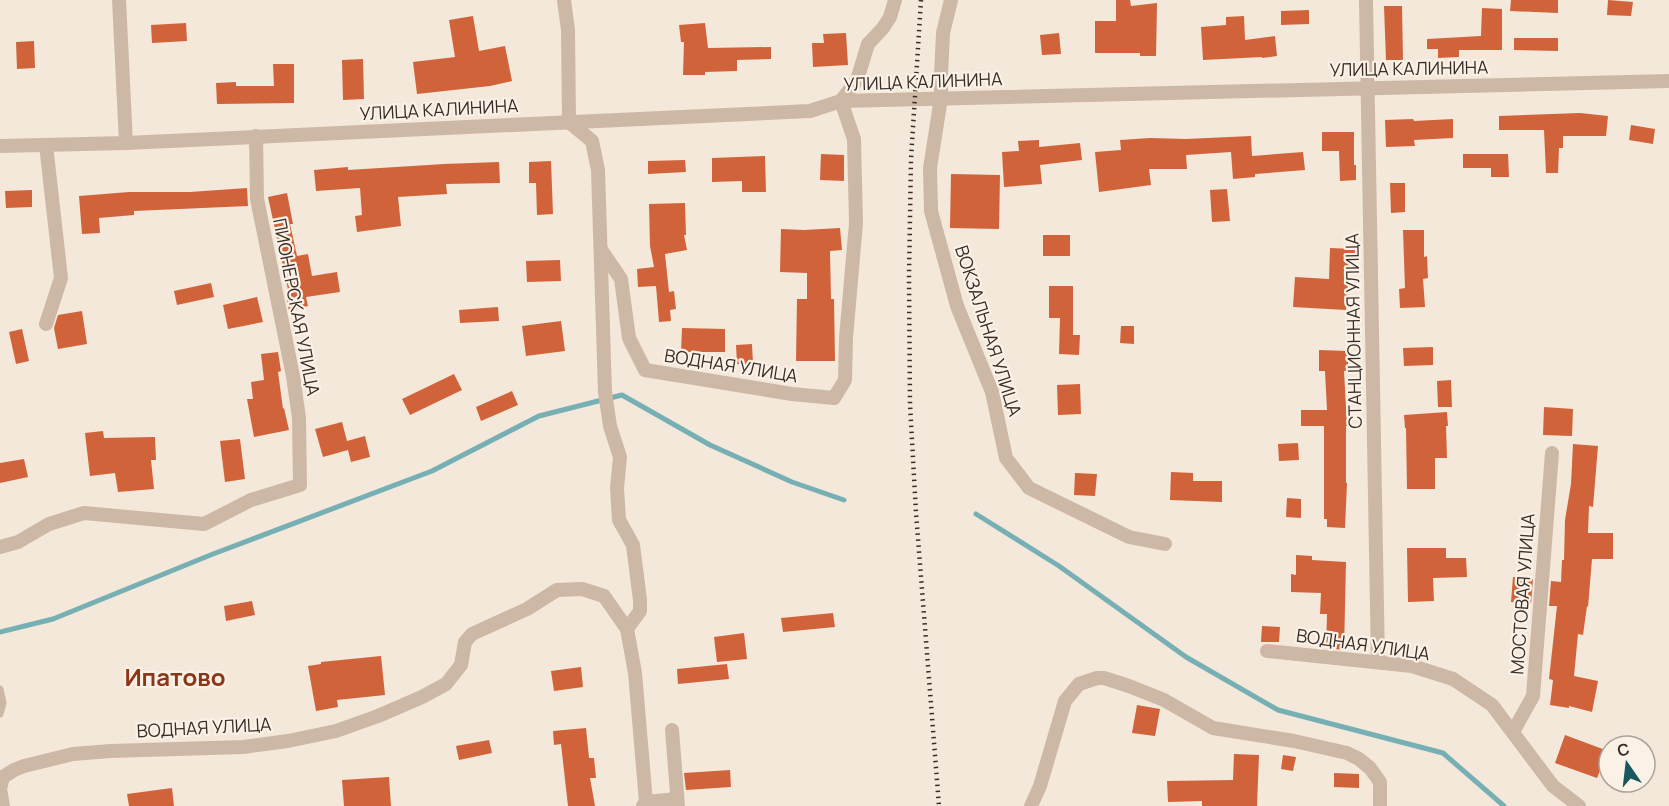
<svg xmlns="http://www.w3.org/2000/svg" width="1669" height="806" viewBox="0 0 1669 806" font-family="Manrope,sans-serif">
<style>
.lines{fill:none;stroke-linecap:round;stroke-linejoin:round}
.stream{stroke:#76afb4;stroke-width:5}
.building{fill:#d1633b}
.lane{stroke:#cdb8a5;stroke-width:7}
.street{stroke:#cdb8a5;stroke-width:14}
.rail{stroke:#382d27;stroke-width:4.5;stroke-dasharray:1.5 4.5;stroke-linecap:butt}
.labels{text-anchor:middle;stroke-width:4.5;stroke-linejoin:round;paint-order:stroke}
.street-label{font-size:18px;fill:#382d27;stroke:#fbf2e7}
.district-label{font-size:24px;font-weight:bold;fill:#8e3718;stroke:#fbf2e7}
</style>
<rect width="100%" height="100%" fill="#f4e8da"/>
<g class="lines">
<!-- stream -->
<g class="stream">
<polyline points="976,514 1059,566 1186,657 1278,710 1443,753 1504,806"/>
<polyline points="0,632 53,619 213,554 432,471 539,416 622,395 710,445 792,482 844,500"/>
</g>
</g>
<!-- building -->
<g class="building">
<polygon points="1116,0 1130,0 1131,6 1157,3 1156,56 1140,56 1140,53 1095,53 1095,21 1116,21"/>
<polygon points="1511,0 1558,0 1558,13 1510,11"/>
<polygon points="1608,0 1633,2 1631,16 1607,15"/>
<polygon points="1384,6 1402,6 1403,60 1386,60"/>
<polygon points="1482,8 1502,9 1502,50 1459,50 1459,57 1438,58 1438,49 1427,49 1427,39 1481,36"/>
<polygon points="1309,10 1309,24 1281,25 1281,11"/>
<polygon points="473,16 479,51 505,46 512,81 490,86 417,94 413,62 455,57 449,20"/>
<polygon points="1244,16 1245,40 1275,36 1277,56 1262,58 1262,57 1203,60 1201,27 1226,25 1226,17"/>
<polygon points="186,23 187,41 152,43 151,25"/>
<polygon points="705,23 708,48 771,47 771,59 737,60 737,71 705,72 705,75 683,75 684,42 681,42 679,25"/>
<polygon points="846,33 848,65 813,67 812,43 824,43 823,34"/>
<polygon points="1059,33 1061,54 1042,55 1040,35"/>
<polygon points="1514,38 1558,38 1558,51 1514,50"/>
<polygon points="34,41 35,68 17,69 16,42"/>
<polygon points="363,59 364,99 343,100 342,60"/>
<polygon points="273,64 294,64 294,103 217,104 216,83 236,82 236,86 274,86"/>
<polygon points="1580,113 1608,116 1606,136 1563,136 1563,148 1559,148 1558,173 1546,173 1544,130 1499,130 1499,116"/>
<polygon points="1413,119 1414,121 1453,119 1453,138 1414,140 1415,146 1386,147 1385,120"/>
<polygon points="1631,125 1655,129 1653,144 1629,140"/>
<polygon points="1322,132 1354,132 1354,165 1356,165 1356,180 1340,181 1339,151 1322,151"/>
<polygon points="1251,136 1252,156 1303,152 1305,170 1255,174 1255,177 1233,179 1231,152 1186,155 1187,169 1149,169 1151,185 1099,192 1095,152 1121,150 1120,140 1150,138 1186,139"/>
<polygon points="1039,140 1039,147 1080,143 1082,160 1040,165 1042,184 1004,187 1002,152 1019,151 1018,141"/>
<polygon points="821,154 844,155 844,181 820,180"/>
<polygon points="1463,154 1508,154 1509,177 1491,177 1491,168 1463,168"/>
<polygon points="765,156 766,192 742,192 742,181 712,182 712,158"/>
<polygon points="685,160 686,172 648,174 648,161"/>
<polygon points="551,161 553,214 537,215 536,183 529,183 529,162"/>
<polygon points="499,162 500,183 446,184 447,194 398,197 401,226 357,232 355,216 362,215 360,188 316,191 314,170 348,167 348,170 444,164"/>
<polygon points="951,174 1000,175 999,229 950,228"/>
<polygon points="1390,183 1405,183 1405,212 1391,213"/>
<polygon points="247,188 248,206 134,211 134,215 99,218 100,233 82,234 79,196 129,192 190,192"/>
<polygon points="1227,189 1230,221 1212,222 1210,190"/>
<polygon points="32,190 32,207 6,208 5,191"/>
<polygon points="287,193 293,224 290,224 297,256 308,254 312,276 337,272 340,292 306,297 308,306 289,311 286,295 289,294 268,197"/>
<polygon points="685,203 686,235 684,235 687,250 665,254 669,292 674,291 676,309 670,310 671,321 659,322 656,286 638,287 637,269 654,267 650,246 649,204"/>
<polygon points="840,228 842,250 830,251 831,299 834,299 835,361 796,361 797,299 807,299 807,273 780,272 781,229 804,230"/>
<polygon points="1403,230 1424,230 1424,257 1427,256 1428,278 1423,279 1425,307 1400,308 1399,289 1405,288"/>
<rect x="1043" y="235" width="27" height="21"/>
<polygon points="1330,248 1355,249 1354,270 1349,270 1346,310 1293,307 1295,277 1329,279"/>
<polygon points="560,260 561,281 527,282 526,261"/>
<polygon points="211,283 214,297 177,305 174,291"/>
<polygon points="1049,286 1073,286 1073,335 1080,335 1079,355 1059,354 1060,318 1049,318"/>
<polygon points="257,297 263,322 228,329 223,305"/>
<polygon points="498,307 499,321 460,323 459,310"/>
<polygon points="82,311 87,344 58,349 54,328 58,315"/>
<polygon points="561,321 565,351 526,356 522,326"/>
<polygon points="1121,326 1134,326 1134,344 1120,343"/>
<polygon points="682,328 725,329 725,352 681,352"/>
<polygon points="22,329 29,361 16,364 9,332"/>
<polygon points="752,344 753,364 737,364 736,345"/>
<polygon points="1433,347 1433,365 1404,366 1403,348"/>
<polygon points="1319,350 1348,351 1348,371 1344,371 1347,426 1346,426 1346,483 1347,483 1345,528 1327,527 1327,519 1324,519 1324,426 1301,426 1301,410 1327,410 1325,371 1319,371"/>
<polygon points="278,352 281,371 278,372 283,409 284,408 289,430 254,437 247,399 253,399 251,382 264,380 261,354"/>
<polygon points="454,374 462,390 410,415 402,399"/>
<polygon points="1451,380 1452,407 1438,407 1437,381"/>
<polygon points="1080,384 1081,414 1058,415 1057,385"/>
<polygon points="512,391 518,405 481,421 476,407"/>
<polygon points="1544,407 1573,409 1572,436 1543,435"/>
<polygon points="1447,412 1448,426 1446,426 1447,458 1435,458 1435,489 1407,489 1406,428 1405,428 1404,415"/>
<polygon points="342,422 347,441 365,436 370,457 351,462 348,450 323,457 315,429"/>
<polygon points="103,431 104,438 155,437 156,460 151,460 154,489 118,492 115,473 90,476 85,433"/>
<polygon points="240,439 245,479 225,482 220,441"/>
<polygon points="1298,443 1299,460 1279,461 1278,444"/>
<polygon points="1573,444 1598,446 1593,507 1589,506 1588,533 1613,533 1613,559 1592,559 1588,607 1587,606 1583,635 1578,634 1574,676 1598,681 1592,712 1569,706 1569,708 1550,705 1553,680 1549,679 1557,606 1549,606 1551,581 1561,582 1562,560 1564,560 1565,520 1571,484"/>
<polygon points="24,459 28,477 0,483 0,463"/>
<polygon points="1171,472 1193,473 1193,481 1222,481 1222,502 1170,500"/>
<polygon points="1075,473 1097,474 1095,496 1074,495"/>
<polygon points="1287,498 1301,499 1301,518 1286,517"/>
<polygon points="1407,548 1446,548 1446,558 1466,558 1467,577 1433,578 1434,601 1408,602"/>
<polygon points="1296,555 1312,556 1312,560 1346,562 1344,650 1326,648 1327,614 1320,614 1321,593 1291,592 1291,574 1296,575"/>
<polygon points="1513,577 1533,579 1531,604 1511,602"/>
<polygon points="252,601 255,615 226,621 224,606"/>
<polygon points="833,613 835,627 783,632 781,618"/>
<polygon points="1262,626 1280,627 1279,642 1261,642"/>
<polygon points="744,633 747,659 717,662 714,637"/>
<polygon points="381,656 385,695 337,700 338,707 316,711 308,666 321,664 321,662"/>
<polygon points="727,664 729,679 678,684 677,669"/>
<polygon points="581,667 583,687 554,691 551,671"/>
<polygon points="1137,705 1160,709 1155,736 1132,733"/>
<polygon points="586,728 589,758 594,758 596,778 590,778 595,806 568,806 561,744 554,745 553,731"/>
<polygon points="1565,735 1608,751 1597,778 1555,763"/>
<polygon points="489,740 492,753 459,760 456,746"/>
<polygon points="1234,754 1259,755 1257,806 1202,806 1202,801 1168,802 1167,781 1233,780"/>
<polygon points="1283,755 1296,757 1293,771 1281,769"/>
<polygon points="730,770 731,787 686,790 684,773"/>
<polygon points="1334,773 1359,774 1359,788 1334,787"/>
<polygon points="389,777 391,806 344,806 342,780"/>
<polygon points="172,788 174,806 129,806 127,794"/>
</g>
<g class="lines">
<!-- lane -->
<polyline class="lane" points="0,689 3,703 0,714"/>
<!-- street -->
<g class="street">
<polyline points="119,0 126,143"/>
<polyline points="564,0 568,30 569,122 592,141 598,170 605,392 610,426 620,457 617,488 619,520 633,545 640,600 640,611 627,629"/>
<polyline points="951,0 943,33 941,76 941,98 930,168 931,211 957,306 992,392 1006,458 1029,488 1129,537 1165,544"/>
<polyline points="1366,0 1378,662"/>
<polyline points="0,146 126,143 810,111 841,101 1669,81"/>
<polyline points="602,251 621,279 629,338 645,370 792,394 834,398 845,380 846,338 856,223 854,139 841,101 857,80 868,44 883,28 890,17 895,0"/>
<polyline points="46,324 61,278 46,145"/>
<polyline points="0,547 18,542 49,524 84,513 204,524 251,500 300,485 299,418 293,376 257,199 256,136"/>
<polyline points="1267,651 1412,666 1453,679 1492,705 1553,786 1579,806"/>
<polyline points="672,730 678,806"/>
<polyline points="1513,732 1533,696 1552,453"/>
<polyline points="646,802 677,799"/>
<polyline points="3,806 0,789 3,777 14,770 24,766 73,754 111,751 243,747 288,741 336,731 378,716 422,697 446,684 461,665 465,642 472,634 527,609 557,590 582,589 604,596 627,629 635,673 646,802 643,806"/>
<polyline points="1031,806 1040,786 1065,701 1079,684 1097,678 1104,678 1129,686 1164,700 1213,728 1294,741 1347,753 1359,759 1370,768 1380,782 1380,806"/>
</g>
<!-- rail -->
<polyline class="rail" points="921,0 911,159 909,277 910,404 916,513 939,806"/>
</g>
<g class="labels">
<!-- street labels -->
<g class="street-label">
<text transform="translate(1409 69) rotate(-1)" y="6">УЛИЦА КАЛИНИНА</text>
<text transform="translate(923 82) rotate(-2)" y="6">УЛИЦА КАЛИНИНА</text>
<text transform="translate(439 110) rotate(-3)" y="6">УЛИЦА КАЛИНИНА</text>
<text transform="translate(296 307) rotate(79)" y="6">ПИОНЕРСКАЯ УЛИЦА</text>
<text transform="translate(988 331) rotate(72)" y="6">ВОКЗАЛЬНАЯ УЛИЦА</text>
<text transform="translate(1354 331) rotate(-91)" y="6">СТАНЦИОННАЯ УЛИЦА</text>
<text transform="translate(731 366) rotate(9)" y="6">ВОДНАЯ УЛИЦА</text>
<text transform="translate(1523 594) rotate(-86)" y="6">МОСТОВАЯ УЛИЦА</text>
<text transform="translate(1363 645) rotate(8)" y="6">ВОДНАЯ УЛИЦА</text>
<text transform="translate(204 728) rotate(-3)" y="6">ВОДНАЯ УЛИЦА</text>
</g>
<!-- district labels -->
<g class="district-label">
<text x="175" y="686">Ипатово</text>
</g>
</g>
<!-- north arrow -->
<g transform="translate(1627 764) rotate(346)"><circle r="28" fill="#fbf2e7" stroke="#ada39a" stroke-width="1.5"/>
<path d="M0-4.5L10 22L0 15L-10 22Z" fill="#18575d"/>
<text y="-9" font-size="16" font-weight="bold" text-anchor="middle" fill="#382d27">С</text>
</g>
</svg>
